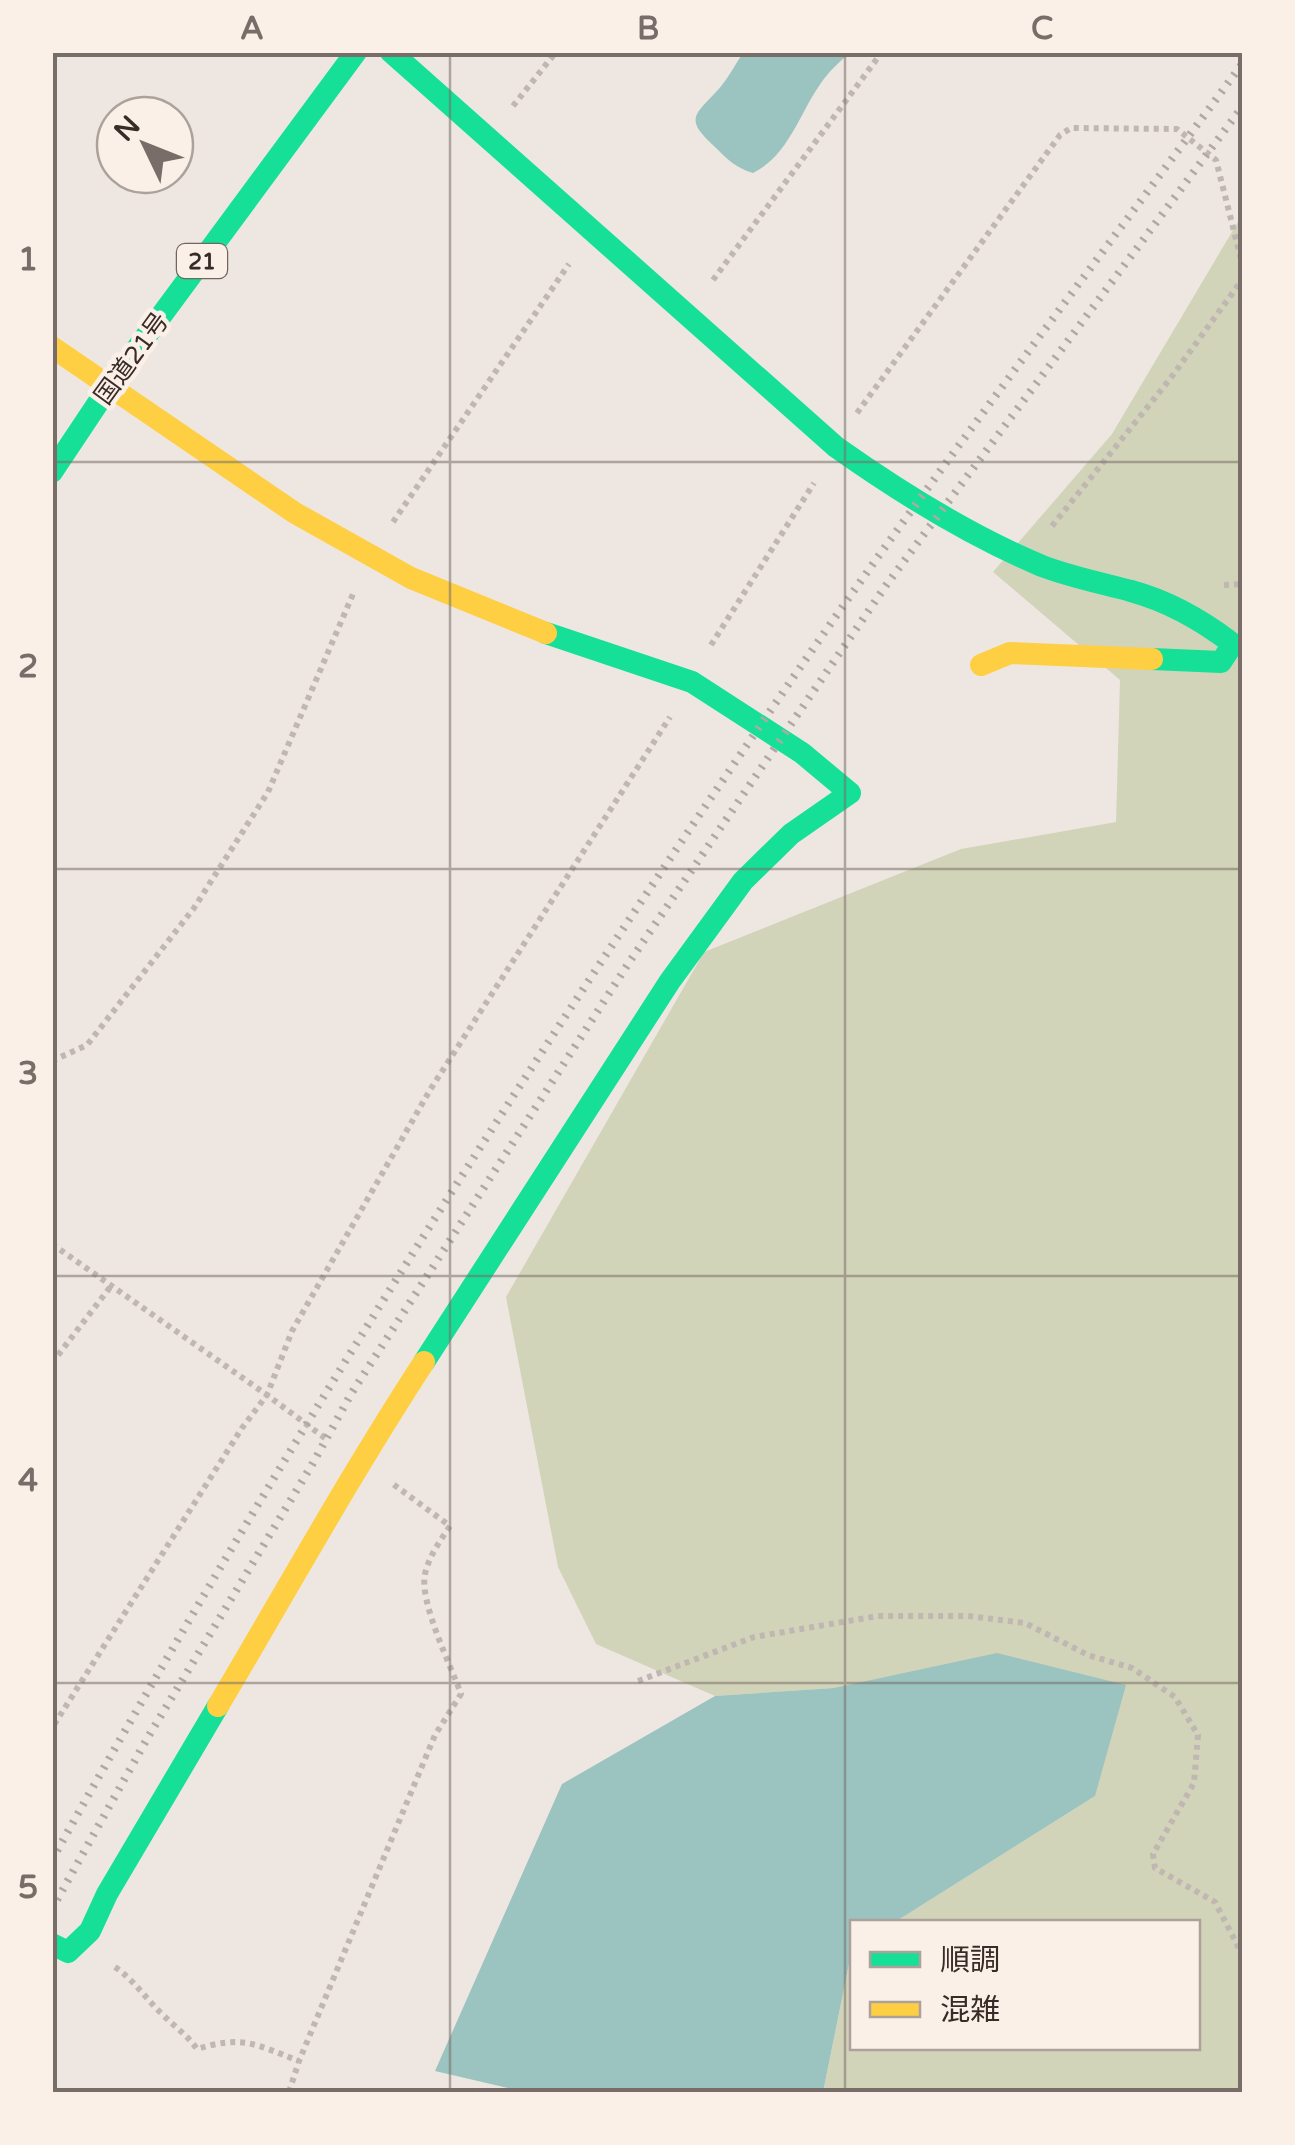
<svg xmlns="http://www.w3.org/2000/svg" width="1295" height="2145" viewBox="0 0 1295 2145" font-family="'Varela Round','Noto Sans JP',sans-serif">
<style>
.green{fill:#d2d4b9}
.water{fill:#9bc3bf}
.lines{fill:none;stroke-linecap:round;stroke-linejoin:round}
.path{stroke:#c0b7b2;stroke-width:6;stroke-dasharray:5 5;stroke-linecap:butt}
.fast{stroke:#16e098;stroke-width:22}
.slow{stroke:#ffcf43;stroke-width:22}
.rail{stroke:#afa8a4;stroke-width:8;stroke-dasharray:2.5 8;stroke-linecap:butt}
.grid{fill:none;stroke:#786d68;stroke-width:2.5;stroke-opacity:0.55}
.labels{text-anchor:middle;stroke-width:9;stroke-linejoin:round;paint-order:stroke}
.shield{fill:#fbf0e8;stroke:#736661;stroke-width:2.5}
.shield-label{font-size:22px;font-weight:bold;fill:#392b27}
.street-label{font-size:25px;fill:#392b27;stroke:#fbf0e8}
.neatline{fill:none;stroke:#786d68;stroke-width:4}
.grid-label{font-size:32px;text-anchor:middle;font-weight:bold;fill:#786d68}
</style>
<rect width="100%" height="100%" fill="#eee7e1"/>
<!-- green -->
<polygon class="green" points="1242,215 1242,2092 823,2092 852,1949 852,2048 1198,2048 1198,1922 895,1922 1095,1796 834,1688 715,1696 596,1644 558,1567 506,1297 704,952 961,849 1116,822 1120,680 993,572 1112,434"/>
<!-- water -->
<g class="water">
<path d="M743,53H849C840,62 828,72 821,83C799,114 789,155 753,173C736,168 727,159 715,147C686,120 692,117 716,92C727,81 734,66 743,53Z"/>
<polygon points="997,1653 1126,1685 1095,1796 895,1922 852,1922 852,1949 823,2092 525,2092 435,2071 562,1784 715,1696 834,1688"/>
</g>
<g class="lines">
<!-- path -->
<g class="path">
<polyline points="1237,52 1242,55"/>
<polyline points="513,106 556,52"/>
<polyline points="713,280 882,52"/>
<polyline points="857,413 1060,135 1071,128 1177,129 1216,160 1242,263"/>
<polyline points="393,522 569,264"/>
<polyline points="1052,526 1170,379 1242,280"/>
<polyline points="1224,585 1242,584"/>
<polyline points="711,645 814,483"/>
<polyline points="52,1061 87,1045 194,908 268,792 353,594"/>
<polyline points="52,1244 267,1395 242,1428 52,1728"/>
<polyline points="52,1363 111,1286"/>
<polyline points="325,1438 267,1395 292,1331 430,1090 670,717"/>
<polyline points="638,1681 754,1637 878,1616 968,1616 1025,1623 1088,1655 1132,1668 1175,1697 1198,1735 1194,1783 1153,1854 1155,1868 1215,1902 1242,1954"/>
<path d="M115,1967C134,1980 146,1999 162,2014C175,2027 187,2035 197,2049C244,2035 254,2044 299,2061"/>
<path d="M289,2092L299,2061L435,1735L461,1694C451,1666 419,1602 425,1574C429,1556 440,1541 450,1526L393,1484"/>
</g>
<!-- fast -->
<g class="fast">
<path d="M391,52L836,447C901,493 968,535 1042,566C1071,577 1101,583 1131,591C1168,601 1203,621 1233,644L1221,662L1152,659"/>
<polyline points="52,472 110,385 356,52"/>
<polyline points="424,1362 670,981 743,881 791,834 850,793 802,753 692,682 546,633"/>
<polyline points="52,1944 68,1952 90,1931 107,1894 218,1706"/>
</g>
<!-- slow -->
<g class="slow">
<polyline points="52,347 295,513 411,578 546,633"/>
<polyline points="981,665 1010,653 1152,659"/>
<path d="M218,1706C286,1591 351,1474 424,1362"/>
</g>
<!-- rail -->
<g class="rail">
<path d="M52,1860C277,1456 526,1066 788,685C933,474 1090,271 1242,64"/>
<polyline points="52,1909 148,1737 313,1463 351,1394 628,964 806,702 887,584 1242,107"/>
</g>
</g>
<!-- grid -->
<path class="grid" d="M450,52V2092M845,52V2092M52,462H1242M52,869H1242M52,1276H1242M52,1683H1242"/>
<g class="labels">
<!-- shield labels -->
<rect class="shield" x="177" y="244" width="50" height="34" rx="8"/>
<g class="shield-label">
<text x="202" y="269">21</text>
</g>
<!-- street labels -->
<g class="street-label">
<text transform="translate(131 358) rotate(-54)" y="9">国道21号</text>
</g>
</g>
<!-- border -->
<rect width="1295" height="2145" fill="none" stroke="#fbf0e8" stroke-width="110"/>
<!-- legend -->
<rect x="850" y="1920" width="350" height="130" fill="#fbf0e8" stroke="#ada19b" stroke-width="2.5"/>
<rect x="870" y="1952" width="50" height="15" fill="#16e098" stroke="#ada19b" stroke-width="2.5"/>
<text x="940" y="1970" font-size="30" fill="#392b27">順調</text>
<rect x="870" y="2002" width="50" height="15" fill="#ffcf43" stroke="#ada19b" stroke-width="2.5"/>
<text x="940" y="2020" font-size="30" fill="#392b27">混雑</text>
<!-- north arrow -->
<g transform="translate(145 145) rotate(313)"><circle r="48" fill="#fbf0e8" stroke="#ada19b" stroke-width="2.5"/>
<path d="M0-8L18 38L0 25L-18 38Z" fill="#786d68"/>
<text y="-15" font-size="28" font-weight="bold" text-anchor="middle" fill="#392b27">N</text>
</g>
<rect x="55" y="55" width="1185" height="2035" class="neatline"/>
<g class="grid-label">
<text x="252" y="39">A</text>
<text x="648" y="39">B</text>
<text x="1042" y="39">C</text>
<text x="28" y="270">1</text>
<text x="28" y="677">2</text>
<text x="28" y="1084">3</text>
<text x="28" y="1491">4</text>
<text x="28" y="1898">5</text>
</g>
</svg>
